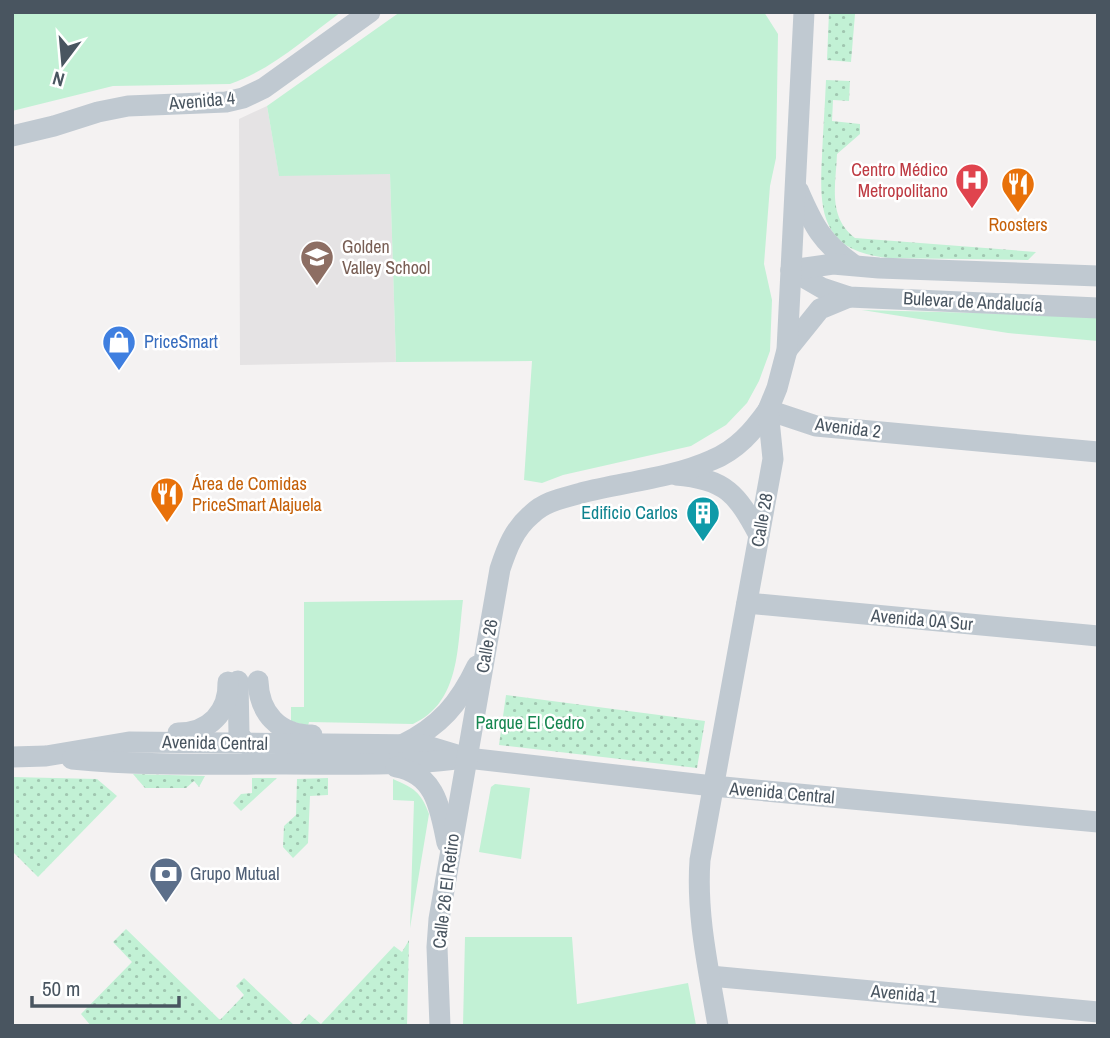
<svg xmlns="http://www.w3.org/2000/svg" width="1110" height="1038" viewBox="0 0 1110 1038" font-family="'Archivo Narrow',sans-serif">
<style>
.education{fill:#e5e3e4}
.grass{fill:#c2f1d5}
.park{fill:url(#park-dots)}
.lines{fill:none;stroke-linecap:round;stroke-linejoin:round}
.minor{stroke:#c0c9d1;stroke-width:21}
.labels{text-anchor:middle;stroke-width:5;stroke-linejoin:round;paint-order:stroke}
.street-label{font-size:18px;fill:#495560;stroke:#fff}
.health-label{font-size:18px;fill:#be3a42;stroke:#fff;text-anchor:end}
.food-label{font-size:18px;fill:#c56008;stroke:#fff}
.education-label{font-size:18px;fill:#785e54;stroke:#fff;text-anchor:start}
.shop-label{font-size:18px;fill:#366cbe;stroke:#fff;text-anchor:start}
.culture-label{font-size:18px;fill:#0d838f;stroke:#fff;text-anchor:end}
.park-label{font-size:18px;fill:#168650;stroke:#fff}
.service-label{font-size:18px;fill:#4e5e75;stroke:#fff;text-anchor:start}
</style>
<defs>
<pattern id="park-dots" width="8" height="8" patternUnits="userSpaceOnUse" patternTransform="scale(1.75)"><rect width="8" height="8" fill="#c2f1d5"/><path d="M2 2h.1M6 6h.1" fill="none" stroke="#a0c6b0" stroke-width="1.8" stroke-linecap="round"/></pattern>
</defs>
<rect width="100%" height="100%" fill="#f4f2f2"/>
<!-- education -->
<polygon class="education" points="267,106 279,175 390,173 396,362 240,365 239,119"/>
<!-- grass -->
<g class="grass">
<path d="M12,12H341C306,38 271,70 230,84L113,86L12,111Z"/>
<polygon points="400,12 764,12 778,34 776,158 770,186 764,264 772,300 770,351 759,381 747,403 726,425 691,446 563,475 542,483 524,480 532,361 396,362 390,174 279,176 267,106"/>
<polygon points="862,310 1098,316 1098,341 1008,333"/>
<path d="M463,600C457,646 461,702 413,724L309,722L308,726L291,721V707H304V602Z"/>
<path d="M393,779C414,788 421,792 429,814L410,928L414,801L393,800Z"/>
<polygon points="495,784 530,788 521,859 479,852 491,787"/>
<polygon points="465,937 572,937 577,1004 688,983 696,1025 463,1026"/>
</g>
<!-- park -->
<g class="park">
<polygon points="829,12 855,14 851,62 827,60"/>
<path d="M826,80L850,81L849,101L833,100L832,121L860,124V134L837,154C836,184 827,217 855,238L1036,252L1028,260L888,258C821,251 819,212 822,156C823,130 825,105 826,80Z"/>
<polygon points="506,695 705,721 697,768 499,745"/>
<polygon points="133,774 205,776 199,787 194,781 186,788 145,788"/>
<polygon points="12,777 97,779 117,796 38,877 12,851"/>
<polygon points="252,778 277,778 241,811 233,803 241,794 252,793"/>
<polygon points="328,778 328,795 310,796 308,843 293,858 283,847 284,826 296,815 297,779"/>
<polygon points="126,929 220,1020 244,995 236,986 244,978 295,1026 91,1026 81,1014 132,962 113,942"/>
<polygon points="409,940 407,1026 298,1026 309,1014 321,1024 394,946 402,952"/>
</g>
<g class="lines">
<!-- minor -->
<g class="minor">
<polyline points="12,136 54,126 98,112 128,106 226,102 243,98 264,88 370,12"/>
<path d="M798,190C813,225 822,243 854,265"/>
<polyline points="791,270 822,288 849,297 1098,308"/>
<polyline points="791,270 833,264 879,268 1098,276"/>
<polyline points="787,350 820,309 849,297"/>
<polyline points="768,410 816,426 1098,452"/>
<path d="M676,475C726,479 737,494 759,535"/>
<polyline points="747,603 1098,636"/>
<polyline points="238,681 239,734 245,743 254,749"/>
<path d="M258,681C259,713 279,735 312,735"/>
<path d="M178,733C209,733 229,712 228,682"/>
<path d="M402,745C440,726 459,704 477,666"/>
<polyline points="12,757 46,756 129,742 424,745 467,758 713,786 1098,822"/>
<path d="M72,759C143,766 215,764 286,764C343,764 400,766 456,759"/>
<path d="M396,767C436,774 440,809 447,843"/>
<polyline points="710,976 1098,1012"/>
<path d="M440,1026L437,947L439,919L500,569C507,548 514,529 532,514C545,501 564,498 581,493C624,482 672,478 712,460C737,450 753,431 768,410"/>
<path d="M718,1026C709,971 696,916 700,860L773,459L768,410L777,388L787,350L804,12"/>
</g>
</g>
<!-- icons -->
<defs>
<g id="hospital-pin" transform="scale(1.75)"><path d="M0 17L-7.5 6A9.5 9.5 0 1 1 7.5 6Z" fill="#e0444e" stroke="#fff"/><path d="M-5-5h3v3.5h4V-5h3V5h-3V1.5h-4V5h-3Z" fill="#fff"/></g>
<g id="restaurant-pin" transform="scale(1.75)"><path d="M0 17L-7.5 6A9.5 9.5 0 1 1 7.5 6Z" fill="#e8710a" stroke="#fff"/><path d="M-5-6h1v4h1v-4h1v4h1v-4h1v5L-1.5 .5V6h-2V.5L-5-1ZM5-6V6H3V1.5H1.5Q1.5-4 5-6Z" fill="#fff"/></g>
<g id="school-pin" transform="scale(1.75)"><path d="M0 17L-7.5 6A9.5 9.5 0 1 1 7.5 6Z" fill="#8d6e63" stroke="#fff"/><path d="M0-5L7-2L0 1L-7-2ZM-4 1L0 2.5L4 1V4Q0 6-4 4Z" fill="#fff"/></g>
<g id="shop-pin" transform="scale(1.75)"><path d="M0 17L-7.5 6A9.5 9.5 0 1 1 7.5 6Z" fill="#3f7fe0" stroke="#fff"/><path d="M-5-2.5h2.3a2.7 3.5 0 0 1 5.4 0H5L5.5 6h-11ZM-1.5-2.5h3a1.5 2.3 0 0 0-3 0Z" fill="#fff"/></g>
<g id="building-pin" transform="scale(1.75)"><path d="M0 17L-7.5 6A9.5 9.5 0 1 1 7.5 6Z" fill="#0f9aa8" stroke="#fff"/><path d="M-4-6H4V6H1V3H-1V6H-4ZM-2.5-4.3h1.7v1.8h-1.7ZM.8-4.3h1.7v1.8H.8ZM-2.5-1h1.7V.8h-1.7ZM.8-1h1.7V.8H.8Z" fill="#fff"/></g>
<g id="bank-pin" transform="scale(1.75)"><path d="M0 17L-7.5 6A9.5 9.5 0 1 1 7.5 6Z" fill="#5c6f8a" stroke="#fff"/><path d="M-6-4H6V4H-6ZM0-2.3a2.3 2.3 0 1 0 0 4.6a2.3 2.3 0 1 0 0-4.6Z" fill="#fff"/></g>
</defs>
<g fill-rule="evenodd">
<use href="#hospital-pin" x="972" y="180"/>
<use href="#restaurant-pin" x="1018" y="184"/>
<use href="#school-pin" x="317" y="257"/>
<use href="#shop-pin" x="119" y="342"/>
<use href="#restaurant-pin" x="167" y="494"/>
<use href="#building-pin" x="703" y="513"/>
<use href="#bank-pin" x="166" y="874"/>
</g>
<g class="labels">
<!-- street labels -->
<g class="street-label">
<text transform="translate(202 101) rotate(-5)" y="6">Avenida 4</text>
<text transform="translate(973 302) rotate(3)" y="6">Bulevar de Andalucía</text>
<text transform="translate(848 428) rotate(7)" y="6">Avenida 2</text>
<text transform="translate(762 520) rotate(-80)" y="6">Calle 28</text>
<text transform="translate(922 620) rotate(5)" y="6">Avenida 0A Sur</text>
<text transform="translate(487 646) rotate(-80)" y="6">Calle 26</text>
<text transform="translate(215 743) rotate(1)" y="6">Avenida Central</text>
<text transform="translate(782 793) rotate(5)" y="6">Avenida Central</text>
<text transform="translate(446 891) rotate(-83)" y="6">Calle 26 El Retiro</text>
<text transform="translate(904 994) rotate(5)" y="6">Avenida 1</text>
</g>
<!-- health labels -->
<g class="health-label">
<text x="948" y="176">Centro Médico<tspan x="948" dy="21">Metropolitano</tspan></text>
</g>
<!-- food labels -->
<g class="food-label">
<text x="1018" y="231">Roosters</text>
<text x="192" y="490" text-anchor="start">Área de Comidas<tspan x="192" dy="21">PriceSmart Alajuela</tspan></text>
</g>
<!-- education labels -->
<g class="education-label">
<text x="342" y="253">Golden<tspan x="342" dy="21">Valley School</tspan></text>
</g>
<!-- shop labels -->
<g class="shop-label">
<text x="144" y="348">PriceSmart</text>
</g>
<!-- culture labels -->
<g class="culture-label">
<text x="678" y="519">Edificio Carlos</text>
</g>
<!-- park labels -->
<g class="park-label">
<text x="530" y="729">Parque El Cedro</text>
</g>
<!-- service labels -->
<g class="service-label">
<text x="190" y="880">Grupo Mutual</text>
</g>
</g>
<!-- border -->
<rect width="1110" height="1038" fill="none" stroke="#495560" stroke-width="28"/>
<!-- north arrow -->
<g transform="translate(63 63) rotate(196)" stroke="#ffffff" stroke-width="5" paint-order="stroke">
<path d="M0-5L12 26L0 18L-12 26Z" fill="#495560"/>
<text y="-10" font-size="19" font-weight="bold" text-anchor="middle" fill="#495560">N</text>
</g>
<!-- scale -->
<path d="M32 996v10h147v-10" fill="none" stroke="#495560" stroke-width="3.5"/>
<text x="42" y="996" font-size="21" fill="#495560" stroke="#ffffff" stroke-width="5" paint-order="stroke">50 m</text>
</svg>
